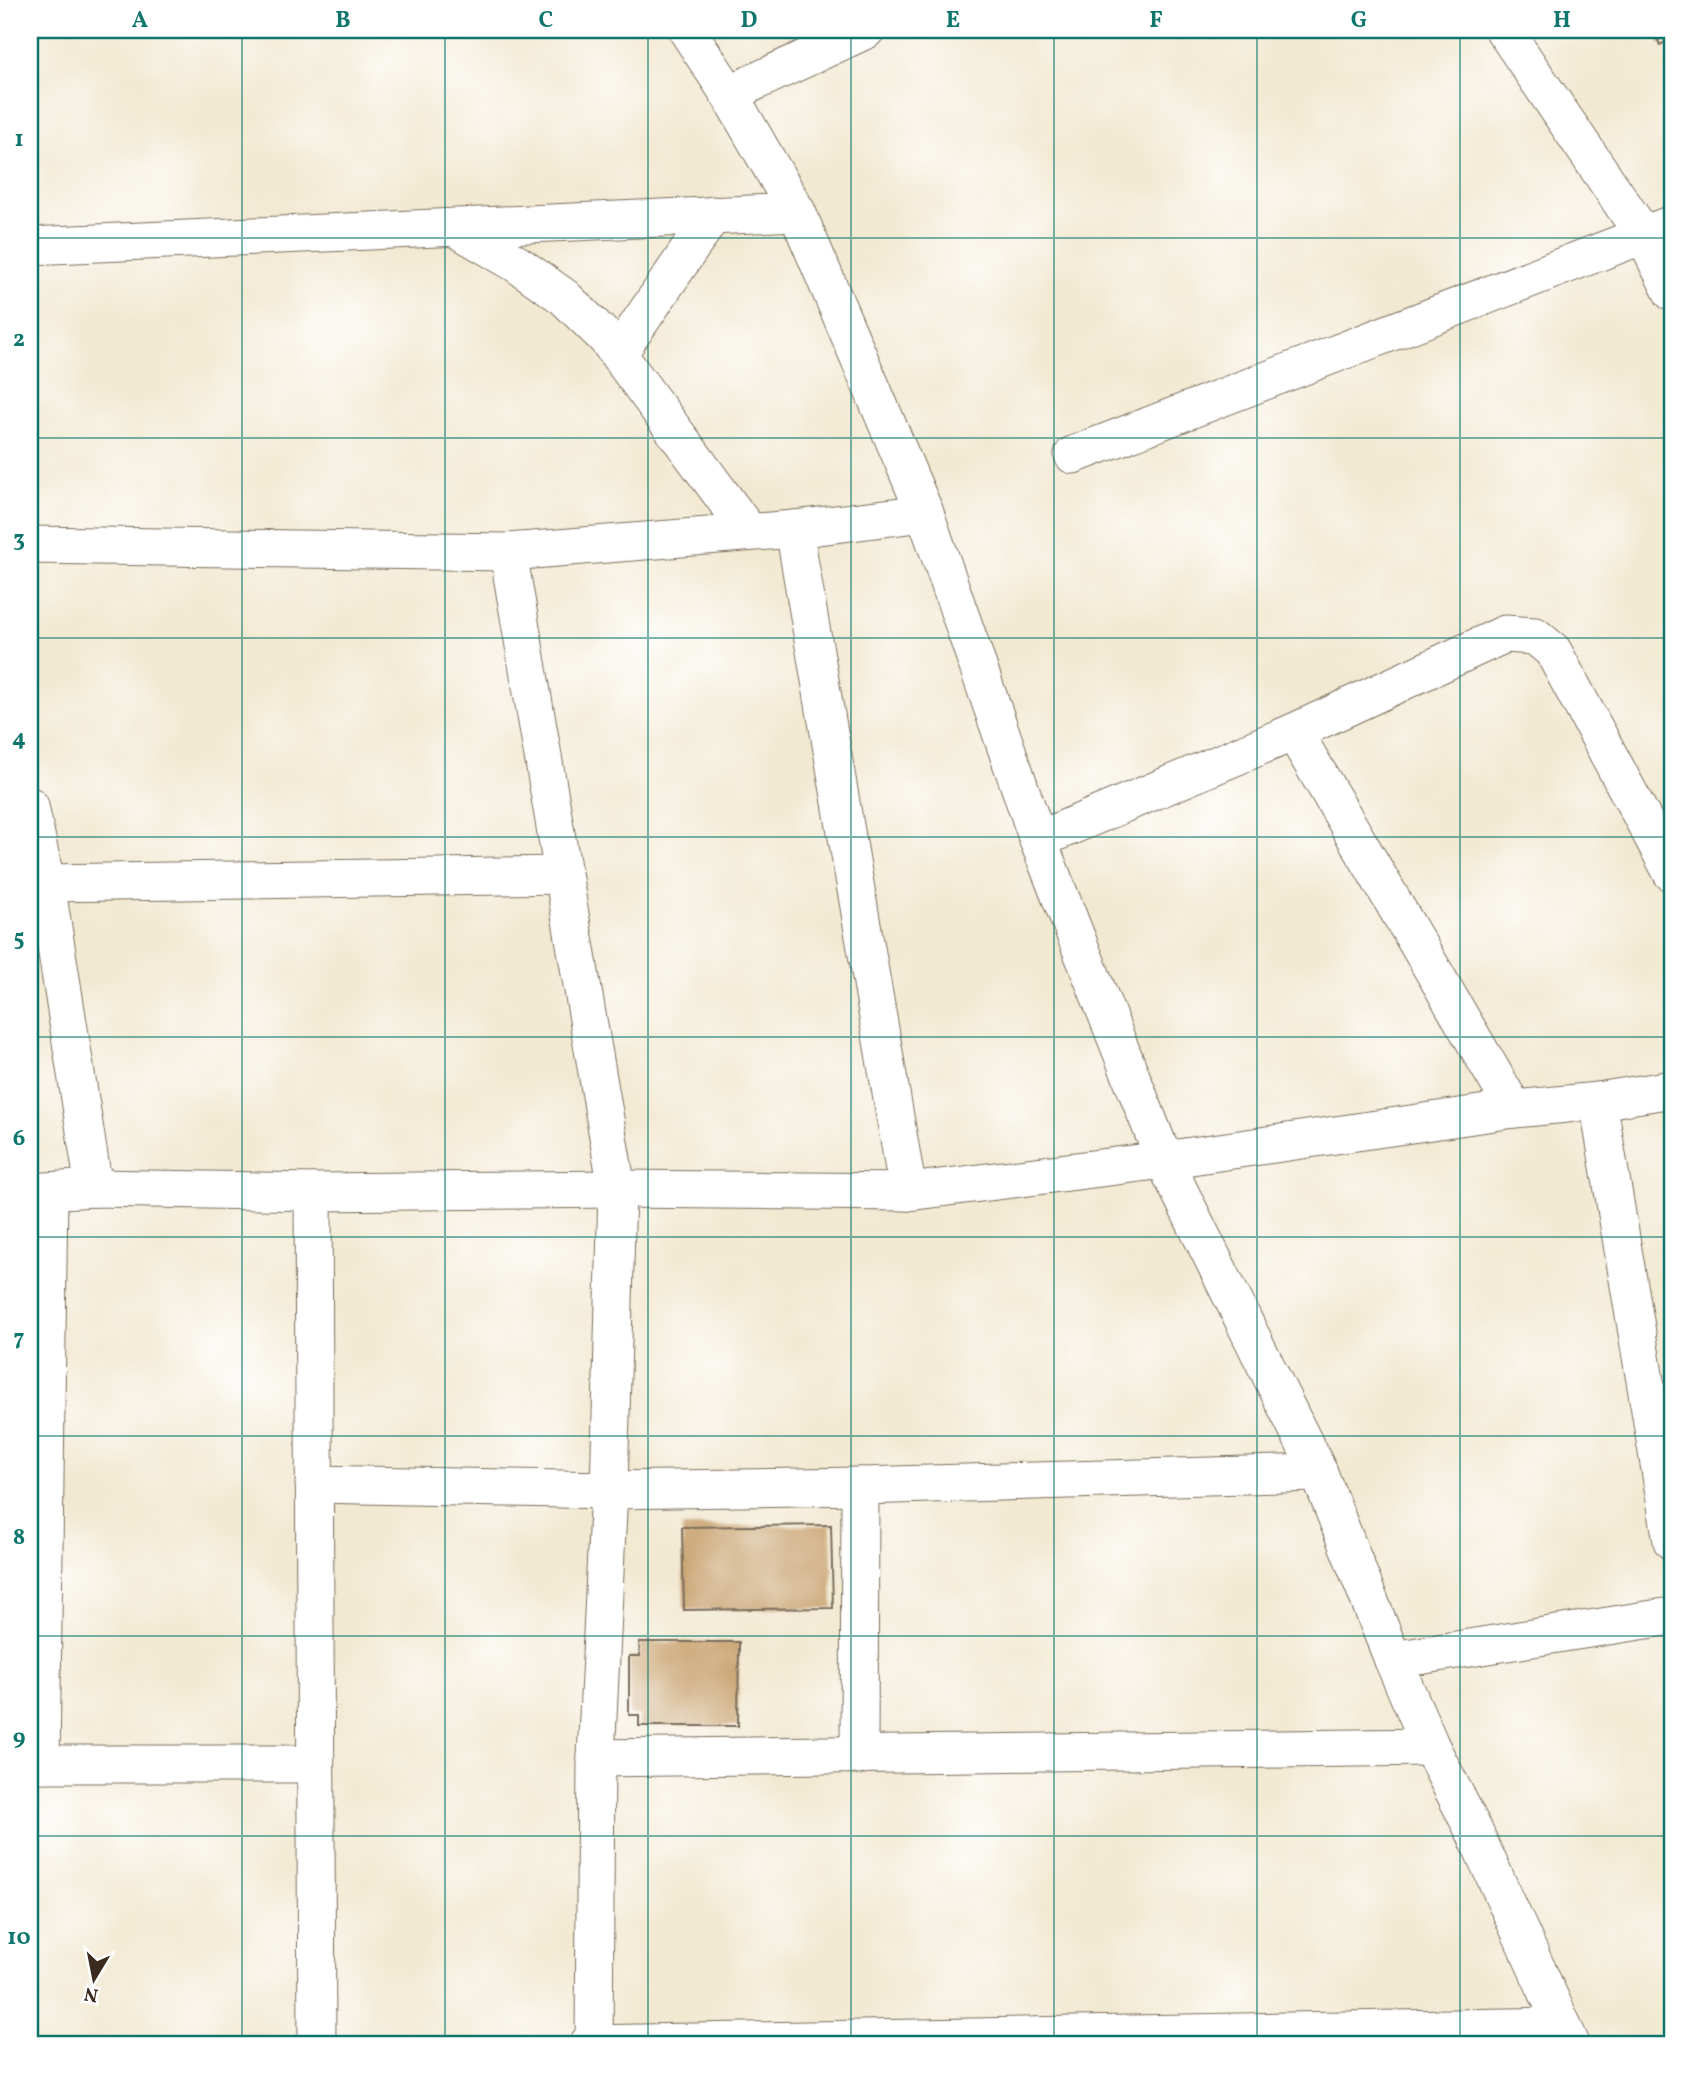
<svg xmlns="http://www.w3.org/2000/svg" width="1702" height="2074" viewBox="0 0 1702 2074" font-family="Vollkorn,serif">
<style>
.building{fill:#caa573}
.lines{fill:none;stroke-linecap:round;stroke-linejoin:round}
.minor-casing{stroke:#7b6d5d;stroke-width:39}
.minor{stroke:#fff;stroke-width:37}
.grid{fill:none;stroke:#0f766e;stroke-width:2;stroke-opacity:0.55}
.neatline{fill:none;stroke:#0f766e;stroke-width:2.5}
.grid-label{font-size:23px;text-anchor:middle;font-weight:bold;fill:#0f766e}
</style>
<rect width="100%" height="100%" fill="#fff"/>
<filter id="ink" filterUnits="userSpaceOnUse"><feTurbulence type="fractalNoise" baseFrequency=".0143" numOctaves="2"/><feDisplacementMap in="SourceGraphic" scale="14" xChannelSelector="R" yChannelSelector="G"/><feConvolveMatrix kernelMatrix="1 2 1 2 8 2 1 2 1" color-interpolation-filters="sRGB"/></filter>
<filter id="wash" filterUnits="userSpaceOnUse"><feTurbulence type="fractalNoise" baseFrequency=".00686" numOctaves="4" result="noise"/><feDisplacementMap in="SourceGraphic" scale="28" xChannelSelector="R" yChannelSelector="G"/><feGaussianBlur stdDeviation="1.57" result="paint"/><feColorMatrix in="noise" values="0 0 0 0 0 0 0 0 0 0 0 0 0 0 0 0 0 1.4 0 .05"/><feComposite in="paint" operator="in"/></filter>
<g filter="url(#wash)">
<rect width="100%" height="100%" fill="#f2e9d2"/>
<g id="blocks">
<!-- building -->
<g class="building">
<polygon points="1653,30 1672,30 1672,39 1660,45"/>
<polygon points="831,1525 833,1608 684,1610 682,1527"/>
<polygon points="639,1642 739,1642 738,1726 639,1726 639,1715 629,1715 629,1656 640,1656"/>
</g>
</g>
</g>
<g filter="url(#ink)">
<use href="#blocks" fill-opacity="0" stroke="#7b6d5d" stroke-width="2"/>
<g class="lines">
<!-- minor casing -->
<g class="minor-casing">
<g id="minor">
<polyline points="687,30 729,94 797,212 925,513 1038,840 1164,1160 1319,1473 1393,1660 1431,1747 1474,1831 1571,2044"/>
<polyline points="1504,30 1644,236 1672,292"/>
<polyline points="729,94 866,30"/>
<polyline points="454,227 517,264 564,297 606,338 749,532"/>
<polyline points="30,246 797,212"/>
<polyline points="618,354 713,215"/>
<polyline points="1073,455 1672,224"/>
<polyline points="794,529 908,1192"/>
<polyline points="30,545 508,552 794,529 925,513"/>
<polyline points="508,552 617,1189 609,1490 596,1758 594,2044"/>
<polyline points="1294,732 1514,1109"/>
<polyline points="30,806 46,883 94,1188"/>
<polyline points="1038,840 1294,732 1505,634 1535,636 1553,651 1672,873"/>
<polyline points="46,883 563,875"/>
<polyline points="1598,1101 1672,1541"/>
<polyline points="30,1192 94,1188 313,1192 617,1189 908,1192 1164,1160 1514,1109 1598,1101 1672,1089"/>
<polyline points="313,1192 317,2044"/>
<polyline points="314,1484 609,1490 860,1486 1319,1473"/>
<polyline points="1393,1660 1672,1616"/>
<polyline points="859,1756 860,1486"/>
<polyline points="596,1758 1431,1747"/>
<polyline points="30,1764 315,1764"/>
<polyline points="41,1764 49,1192"/>
<polyline points="588,2044 1563,2026"/>
</g>
</g>
<!-- minor -->
<use href="#minor" class="minor"/>
</g>
</g>
<!-- grid -->
<path class="grid" d="M242,30V2044M445,30V2044M648,30V2044M851,30V2044M1054,30V2044M1257,30V2044M1460,30V2044M30,238H1672M30,438H1672M30,638H1672M30,837H1672M30,1037H1672M30,1237H1672M30,1436H1672M30,1636H1672M30,1836H1672"/>
<!-- margin -->
<rect width="1702" height="2074" fill="none" stroke="#fff" stroke-width="77"/>
<!-- north arrow -->
<g transform="translate(94 1979) rotate(190)" stroke="#ffffff" stroke-width="5" paint-order="stroke">
<path d="M0-5L12 26L0 18L-12 26Z" fill="#3b2a1e"/>
<text y="-10" font-size="19" font-weight="bold" text-anchor="middle" fill="#3b2a1e">N</text>
</g>
<rect x="38" y="38" width="1626" height="1998" class="neatline"/>
<g class="grid-label">
<text x="140" y="27">A</text>
<text x="343" y="27">B</text>
<text x="546" y="27">C</text>
<text x="749" y="27">D</text>
<text x="953" y="27">E</text>
<text x="1156" y="27">F</text>
<text x="1359" y="27">G</text>
<text x="1562" y="27">H</text>
<text x="19" y="146">1</text>
<text x="19" y="346">2</text>
<text x="19" y="546">3</text>
<text x="19" y="745">4</text>
<text x="19" y="945">5</text>
<text x="19" y="1145">6</text>
<text x="19" y="1345">7</text>
<text x="19" y="1544">8</text>
<text x="19" y="1744">9</text>
<text x="19" y="1944">10</text>
</g>
</svg>
